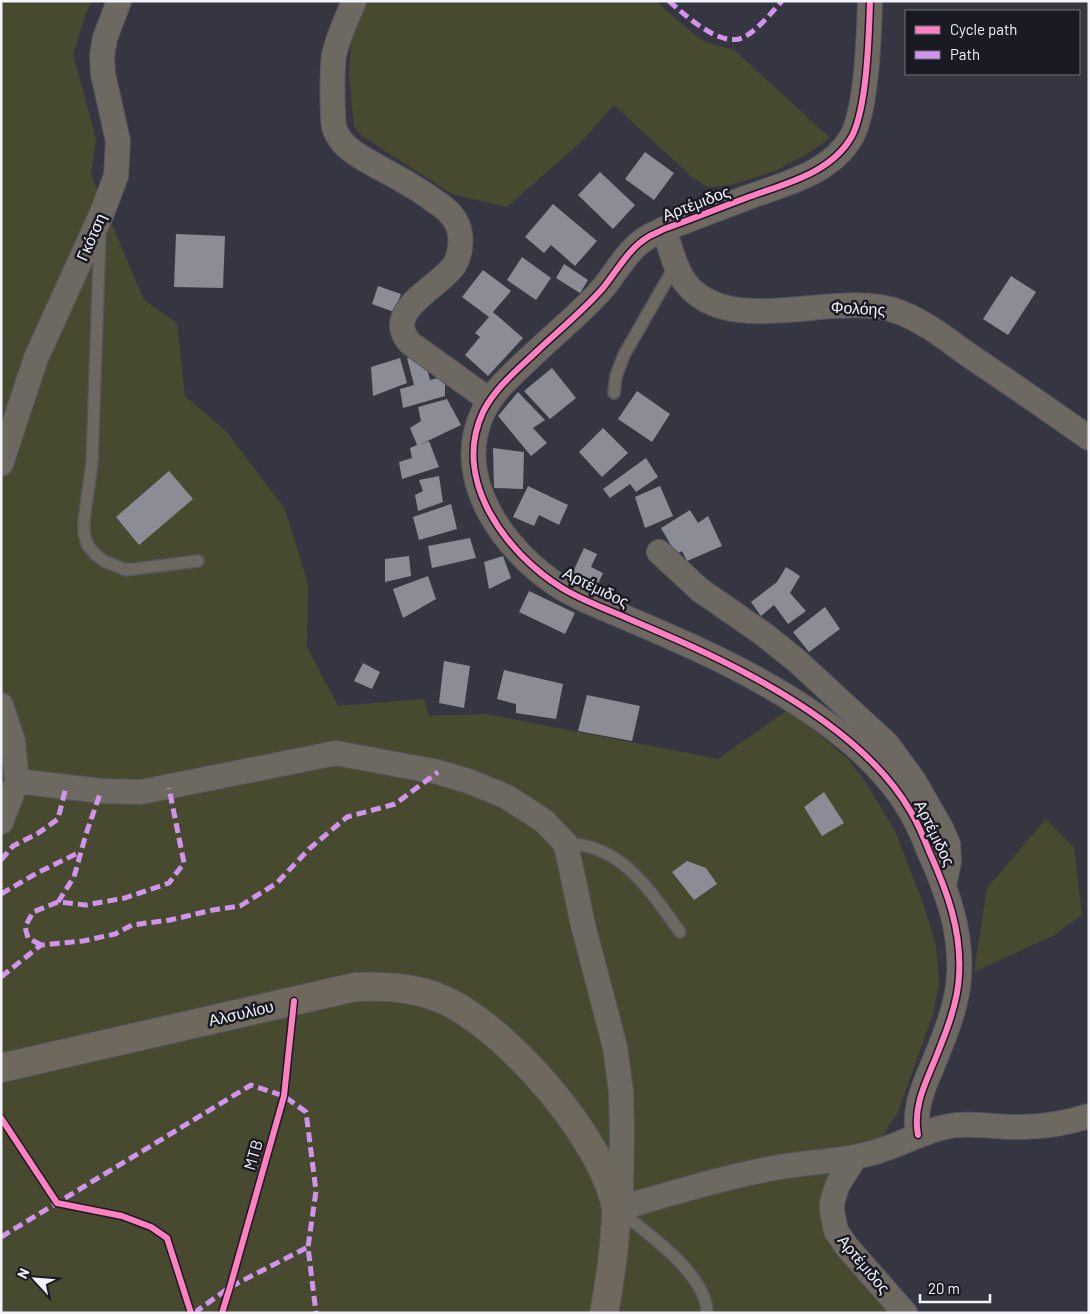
<svg xmlns="http://www.w3.org/2000/svg" width="1090" height="1314" viewBox="0 0 1090 1314" font-family="Barlow,sans-serif">
<style>
.green{fill:#474a2e}
.building{fill:#8c8c97}
.lines{fill:none;stroke-linecap:round;stroke-linejoin:round}
.lane-casing{stroke:#55555f;stroke-width:14}
.street-casing{stroke:#55555f;stroke-width:26}
.secondary-casing{stroke:#55555f;stroke-width:30}
.lane{stroke:#6d6961;stroke-width:11}
.street{stroke:#6d6961;stroke-width:24}
.secondary{stroke:#6e685d;stroke-width:28}
.quiet{stroke:#d193ec;stroke-width:5;stroke-dasharray:10 5;stroke-linecap:butt}
.cycleway-casing{stroke:#1a1a24;stroke-width:9}
.cycleway{stroke:#ff80c0;stroke-width:6}
.labels{text-anchor:middle;stroke-width:5;stroke-linejoin:round;paint-order:stroke}
.street-label{font-size:16px;fill:#f3f3fc;stroke:#1a1a24}
</style>
<rect width="100%" height="100%" fill="#363642"/>
<!-- green -->
<g class="green">
<polygon points="1,1 92,1 86,13 73,54 96,139 91,175 144,300 177,323 185,396 226,431 285,509 308,584 307,647 338,706 424,699 429,716 486,714 718,759 789,709 848,759 867,784 895,831 923,903 936,945 939,984 933,1014 898,1112 881,1139 828,1193 891,1313 1,1313"/>
<polygon points="361,1 655,1 700,39 714,45 733,49 830,138 807,154 775,171 731,185 708,187 693,178 614,105 580,143 507,207 452,194 362,136 354,127 349,75 351,43"/>
<polygon points="1046,819 1074,847 1082,915 1053,936 974,972 987,888"/>
</g>
<!-- building -->
<g class="building">
<polygon points="645,152 674,173 654,200 625,179"/>
<polygon points="600,172 635,205 613,229 578,195"/>
<polygon points="553,204 597,241 575,266 551,245 544,253 525,237"/>
<polygon points="176,234 225,236 223,288 174,287"/>
<polygon points="522,257 551,278 536,300 507,280"/>
<polygon points="564,264 588,280 580,293 556,278"/>
<polygon points="483,270 511,291 493,312 523,338 488,376 465,355 480,337 475,333 489,317 462,297"/>
<polygon points="1011,276 1036,292 1008,335 983,319"/>
<polygon points="378,286 401,294 394,312 372,304"/>
<polygon points="424,357 430,380 445,376 445,396 403,408 400,389 414,385 407,358"/>
<polygon points="400,358 407,383 373,396 371,367"/>
<polygon points="552,368 576,398 550,419 524,391"/>
<polygon points="637,391 670,414 652,442 618,419"/>
<polygon points="518,392 545,420 533,428 547,443 531,456 498,416"/>
<polygon points="447,399 461,425 419,445 429,441 439,467 402,479 399,462 412,458 410,448 417,445 410,428 421,421 418,407"/>
<polygon points="603,428 628,453 602,477 579,452"/>
<polygon points="493,448 524,452 523,489 494,488"/>
<polygon points="646,458 658,477 636,492 630,484 610,498 603,489"/>
<polygon points="169,471 193,499 139,545 116,517"/>
<polygon points="439,476 443,502 418,511 415,495 423,491 419,480"/>
<polygon points="528,486 568,505 559,525 539,515 534,526 513,517"/>
<polygon points="660,486 673,516 645,528 635,497"/>
<polygon points="451,504 457,529 419,540 413,517"/>
<polygon points="690,510 698,523 708,516 722,546 687,561 682,551 676,554 661,528"/>
<polygon points="470,538 476,558 432,568 428,546"/>
<polygon points="584,548 597,554 591,567 603,573 597,586 572,574"/>
<polygon points="409,556 411,576 385,582 385,559"/>
<polygon points="503,556 511,578 489,589 484,562"/>
<polygon points="786,567 800,576 790,593 806,611 788,624 774,605 761,616 751,602 777,582"/>
<polygon points="428,576 436,599 403,618 393,589"/>
<polygon points="529,591 575,613 565,634 519,612"/>
<polygon points="825,607 840,629 809,652 793,632"/>
<polygon points="444,661 470,666 464,708 439,703"/>
<polygon points="363,663 380,672 372,689 354,681"/>
<polygon points="504,670 563,684 556,719 516,713 516,704 497,699"/>
<polygon points="587,695 640,706 632,741 578,731"/>
<polygon points="824,792 844,823 822,836 804,807"/>
<polygon points="687,861 706,868 717,884 694,900 672,872"/>
</g>
<g class="lines">
<!-- lane casing -->
<g class="lane-casing">
<g id="lane">
<polyline points="100,233 92,463 84,520 84,534 88,546 96,555 104,561 126,570 198,561"/>
<polyline points="614,393 616,376 624,355 675,266"/>
<path d="M566,844C621,843 651,892 680,932"/>
<path d="M618,1210C646,1232 707,1274 707,1313"/>
</g>
</g>
<!-- street casing -->
<g class="street-casing">
<g id="street">
<path d="M354,1C347,19 338,36 334,55C332,67 332,114 334,127C336,134 341,141 346,146C355,155 367,160 378,167C397,177 416,187 433,200C446,208 458,218 460,234C461,244 460,255 455,264C441,287 381,310 410,343L489,400"/>
<path d="M870,1C869,35 867,107 852,136C831,174 783,184 746,198C719,208 692,219 664,229C659,232 653,234 648,237C628,249 617,271 603,288C583,311 558,331 536,352C517,370 495,388 483,412C451,480 506,553 562,588C583,601 607,609 629,619C671,637 713,655 753,677C810,708 878,754 911,812C918,824 924,838 929,851C947,891 962,931 959,976C958,1000 949,1025 940,1047C929,1077 912,1103 918,1135"/>
<path d="M664,229C670,246 674,267 685,282C729,341 837,288 899,312C926,322 950,342 973,358C1012,384 1050,411 1089,438"/>
<polyline points="1,464 36,358 102,213 116,176 118,141 103,74 102,56 105,38 119,1"/>
<polyline points="659,552 700,590 762,633 796,660 887,744 914,781 942,830 948,844 949,861 944,885"/>
<polyline points="1,705 13,741 17,781 1,822"/>
<path d="M17,781L101,791L141,792L336,753L438,772L468,781L505,796L532,813L545,822L566,844L583,925L615,1047L621,1091L622,1133L621,1191L617,1209C669,1194 721,1178 774,1168C805,1162 837,1162 868,1154C896,1148 921,1131 950,1126C974,1122 997,1128 1022,1127C1045,1127 1067,1123 1089,1116"/>
<polyline points="855,1157 838,1184 832,1202 832,1211 836,1231 847,1247 905,1313"/>
</g>
</g>
<!-- secondary casing -->
<g class="secondary-casing">
<path id="secondary" d="M1,1068L355,987C386,986 416,987 444,1000C507,1028 604,1140 616,1208C617,1215 616,1223 615,1230C614,1258 609,1285 604,1313"/>
</g>
<!-- lane -->
<use href="#lane" class="lane"/>
<!-- street -->
<use href="#street" class="street"/>
<!-- secondary -->
<use href="#secondary" class="secondary"/>
<!-- quiet -->
<g class="quiet">
<path d="M669,1C685,15 716,44 739,39C754,35 772,12 782,1"/>
<polyline points="1,860 13,846 37,834 58,819 66,787"/>
<polyline points="1,894 37,873 80,852"/>
<polyline points="58,902 74,877 86,834 101,791"/>
<polyline points="41,945 28,938 25,927 33,912 58,902 86,905 125,898 169,883 184,863 169,788"/>
<polyline points="1,977 41,945 83,941 115,934 132,925 170,920 213,910 240,906 277,883 309,849 347,817 395,804 438,772"/>
<polyline points="1,1237 251,1085 284,1096 306,1112 316,1191 308,1247 316,1313"/>
<polyline points="194,1313 230,1287 308,1247"/>
</g>
<!-- cycleway casing -->
<g class="cycleway-casing">
<g id="cycleway">
<path d="M870,1C869,35 867,107 852,136C831,174 783,184 746,198C719,208 692,219 664,229C659,232 653,234 648,237C628,249 617,271 603,288C583,311 558,331 536,352C517,370 495,388 483,412C451,480 506,553 562,588C583,601 607,609 629,619C671,637 713,655 753,677C810,708 878,754 911,812C918,824 924,838 929,851C947,891 962,931 959,976C958,1000 949,1025 940,1047C929,1077 912,1103 918,1135"/>
<polyline points="1,1118 57,1203 122,1216 151,1227 167,1238 191,1313"/>
<polyline points="222,1313 230,1287 284,1096 294,1001"/>
</g>
</g>
<!-- cycleway -->
<use href="#cycleway" class="cycleway"/>
</g>
<g class="labels">
<!-- street labels -->
<g class="street-label">
<text transform="translate(696 203) rotate(-21)" y="6">Αρτέμιδος</text>
<text transform="translate(91 237) rotate(-66)" y="6">Γκότση</text>
<text transform="translate(858 308) rotate(3)" y="6">Φολόης</text>
<text transform="translate(596 587) rotate(26)" y="6">Αρτέμιδος</text>
<text transform="translate(935 833) rotate(64)" y="6">Αρτέμιδος</text>
<text transform="translate(241 1013) rotate(-13)" y="6">Αλσυλίου</text>
<text transform="translate(253 1155) rotate(-74)" y="6">MTB</text>
<text transform="translate(864 1264) rotate(50)" y="6">Αρτέμιδος</text>
</g>
</g>
<!-- border -->
<rect width="1090" height="1314" fill="none" stroke="#f3f3fc" stroke-width="5"/>
<!-- legend -->
<rect x="905" y="10" width="175" height="65" fill="#1a1a24" stroke="#71717a"/>
<rect x="915" y="26" width="25" height="8" fill="#ff80c0" stroke="#71717a"/>
<text x="950" y="35" font-size="15" fill="#f3f3fc">Cycle path</text>
<rect x="915" y="51" width="25" height="8" fill="#d193ec" stroke="#71717a"/>
<text x="950" y="60" font-size="15" fill="#f3f3fc">Path</text>
<!-- north arrow -->
<g transform="translate(35 1279) rotate(296)" stroke="#1a1a24" stroke-width="4" paint-order="stroke">
<path d="M0-4L9 19L0 12L-9 19Z" fill="#f3f3fc"/>
<text y="-8" font-size="14" font-weight="bold" text-anchor="middle" fill="#f3f3fc">N</text>
</g>
<!-- scale -->
<path d="M920 1294v8h70v-8" fill="none" stroke="#f3f3fc" stroke-width="2.5"/>
<text x="928" y="1294" font-size="15" fill="#f3f3fc" stroke="#1a1a24" stroke-width="4" paint-order="stroke">20 m</text>
</svg>
